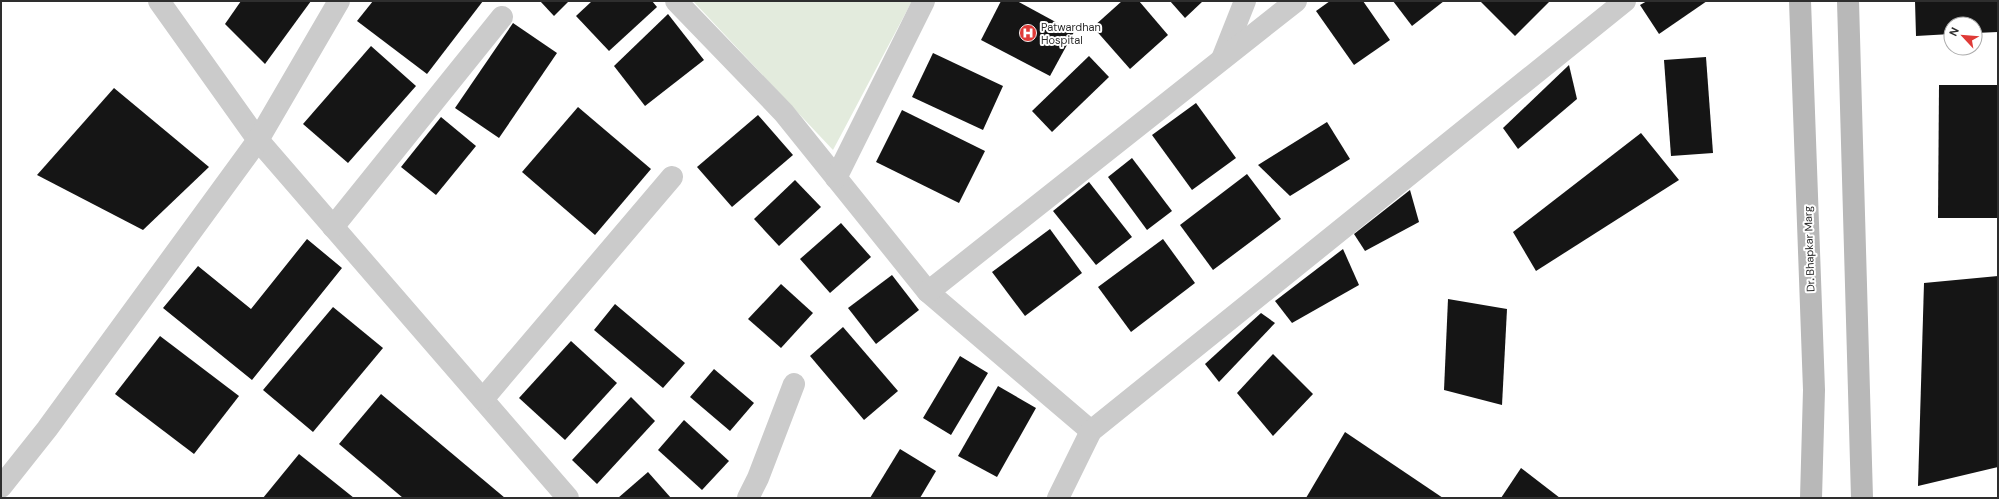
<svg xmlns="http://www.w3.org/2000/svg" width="1999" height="499" viewBox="0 0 1999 499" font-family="'DM Sans',sans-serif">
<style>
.green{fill:#e3ebdd}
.building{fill:#151515}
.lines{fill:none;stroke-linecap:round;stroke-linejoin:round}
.street{stroke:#cbcbcb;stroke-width:22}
.secondary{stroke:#b8b8b8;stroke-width:22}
.labels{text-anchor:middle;stroke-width:4;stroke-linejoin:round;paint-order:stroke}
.poi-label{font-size:11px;fill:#2e2e2e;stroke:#fff;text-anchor:start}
.street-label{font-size:11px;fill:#2e2e2e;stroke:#fff}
</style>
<rect width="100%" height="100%" fill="#fff"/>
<!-- green -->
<polygon class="green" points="693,1 912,1 833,150"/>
<!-- building -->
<g class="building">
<polygon points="241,1 311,1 265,64 225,24"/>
<polygon points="373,1 483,1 427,74 357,21"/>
<polygon points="540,1 569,1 554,16"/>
<polygon points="592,1 652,1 657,7 609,51 576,16"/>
<polygon points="1001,1 1017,1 1074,32 1050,76 981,40"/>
<polygon points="1122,1 1139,1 1168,35 1130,69 1093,27"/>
<polygon points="1170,1 1203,1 1185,18"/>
<polygon points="1330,1 1363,1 1390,40 1354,65 1316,11"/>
<polygon points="1393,1 1444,1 1412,26"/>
<polygon points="1480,1 1550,1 1515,36"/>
<polygon points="1647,1 1707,1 1659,34 1640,5"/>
<polygon points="1915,1 1998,1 1998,32 1975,33 1975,24 1951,24 1951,34 1916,36"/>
<polygon points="668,14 704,60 645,106 614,66"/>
<polygon points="513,23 557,53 499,138 455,108"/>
<polygon points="371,46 416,86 348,163 303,124"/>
<polygon points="933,53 1003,86 983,130 912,97"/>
<polygon points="1089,56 1109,77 1052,132 1032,111"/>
<polygon points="1706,57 1713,153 1671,156 1664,60"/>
<polygon points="1569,65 1577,99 1518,149 1503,128"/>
<polygon points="1939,85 1998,85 1998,218 1938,218"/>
<polygon points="114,88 209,167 143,230 37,175"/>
<polygon points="1196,103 1236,158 1192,190 1152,135"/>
<polygon points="578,107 651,169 595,235 522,172"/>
<polygon points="902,110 985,151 959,203 876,162"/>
<polygon points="758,115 793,155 732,207 697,167"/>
<polygon points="441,117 476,146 436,195 401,167"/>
<polygon points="1327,122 1350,159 1290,196 1258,165"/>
<polygon points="1641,133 1679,180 1536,271 1513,232"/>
<polygon points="1132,158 1172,211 1147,230 1108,177"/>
<polygon points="1247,174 1281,219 1213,270 1180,225"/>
<polygon points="795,180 821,207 779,246 754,219"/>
<polygon points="1089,182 1132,237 1096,265 1053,211"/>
<polygon points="1410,190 1419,222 1365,251 1354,234"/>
<polygon points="841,223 871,257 830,293 800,259"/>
<polygon points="1050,229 1082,273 1025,316 992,272"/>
<polygon points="307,239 342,268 252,380 163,308 198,266 251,309"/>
<polygon points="1163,239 1195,283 1131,332 1098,287"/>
<polygon points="1343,249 1359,285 1292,323 1275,301"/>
<polygon points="892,275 919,310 876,344 848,308"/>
<polygon points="1998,276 1998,467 1918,486 1924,283"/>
<polygon points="781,284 813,313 781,348 748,319"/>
<polygon points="1448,299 1507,309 1502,405 1444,390"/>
<polygon points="615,304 685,363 663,388 594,330"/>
<polygon points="333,307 383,348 313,432 263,390"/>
<polygon points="1261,313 1275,323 1219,382 1205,364"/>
<polygon points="843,327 898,391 864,420 810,356"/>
<polygon points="160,336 239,396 194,454 115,394"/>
<polygon points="571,341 617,383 565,440 519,398"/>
<polygon points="1273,354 1313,394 1273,436 1237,393"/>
<polygon points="960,356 988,373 951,435 923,418"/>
<polygon points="714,369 754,403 730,431 690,397"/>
<polygon points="998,386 1036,408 997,477 958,456"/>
<polygon points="381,394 505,498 403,498 339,444"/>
<polygon points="631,397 655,421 597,484 572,460"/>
<polygon points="684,420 729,461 702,490 658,450"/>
<polygon points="1345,432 1443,498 1306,498"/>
<polygon points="900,449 936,471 920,498 870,498"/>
<polygon points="299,454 354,498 263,498"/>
<polygon points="1521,468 1560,498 1501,498"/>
<polygon points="648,472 671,498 618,498"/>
</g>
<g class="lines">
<!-- street -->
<g class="street">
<polyline points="159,1 258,140 568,498"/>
<polyline points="676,1 784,113 928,292 1091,431"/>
<polyline points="1222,59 1245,1"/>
<polyline points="836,178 924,1"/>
<polyline points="333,227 502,17"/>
<polyline points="928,292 1296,1"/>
<polyline points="483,399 672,177"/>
<polyline points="1,487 47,429 258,140 339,1"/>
<polyline points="748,498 758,478 794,384"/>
<polyline points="1058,498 1091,431 1625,1"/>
</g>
<!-- secondary -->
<g class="secondary">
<polyline points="1800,1 1814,390 1811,498"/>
<polyline points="1848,1 1862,498"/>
</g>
</g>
<!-- icons -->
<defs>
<g id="hospital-disc" transform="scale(0.9)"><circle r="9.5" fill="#df3a37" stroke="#fff"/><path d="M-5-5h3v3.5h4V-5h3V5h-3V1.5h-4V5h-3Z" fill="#fff"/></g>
</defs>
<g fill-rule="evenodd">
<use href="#hospital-disc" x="1028" y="33"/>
</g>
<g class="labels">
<!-- poi labels -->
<g class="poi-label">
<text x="1041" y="31">Patwardhan<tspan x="1041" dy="13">Hospital</tspan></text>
</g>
<!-- street labels -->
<g class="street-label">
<text transform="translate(1809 249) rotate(-92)" y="4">Dr. Bhapkar Marg</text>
</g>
</g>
<!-- border -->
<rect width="1999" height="499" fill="none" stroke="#2e2e2e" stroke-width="4"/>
<!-- north arrow -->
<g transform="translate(1963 36) rotate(296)"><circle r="19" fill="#ffffff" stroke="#ababab"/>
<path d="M0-3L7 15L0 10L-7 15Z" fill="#df3a37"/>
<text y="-6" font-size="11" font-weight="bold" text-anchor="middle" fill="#2e2e2e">N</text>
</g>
</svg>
